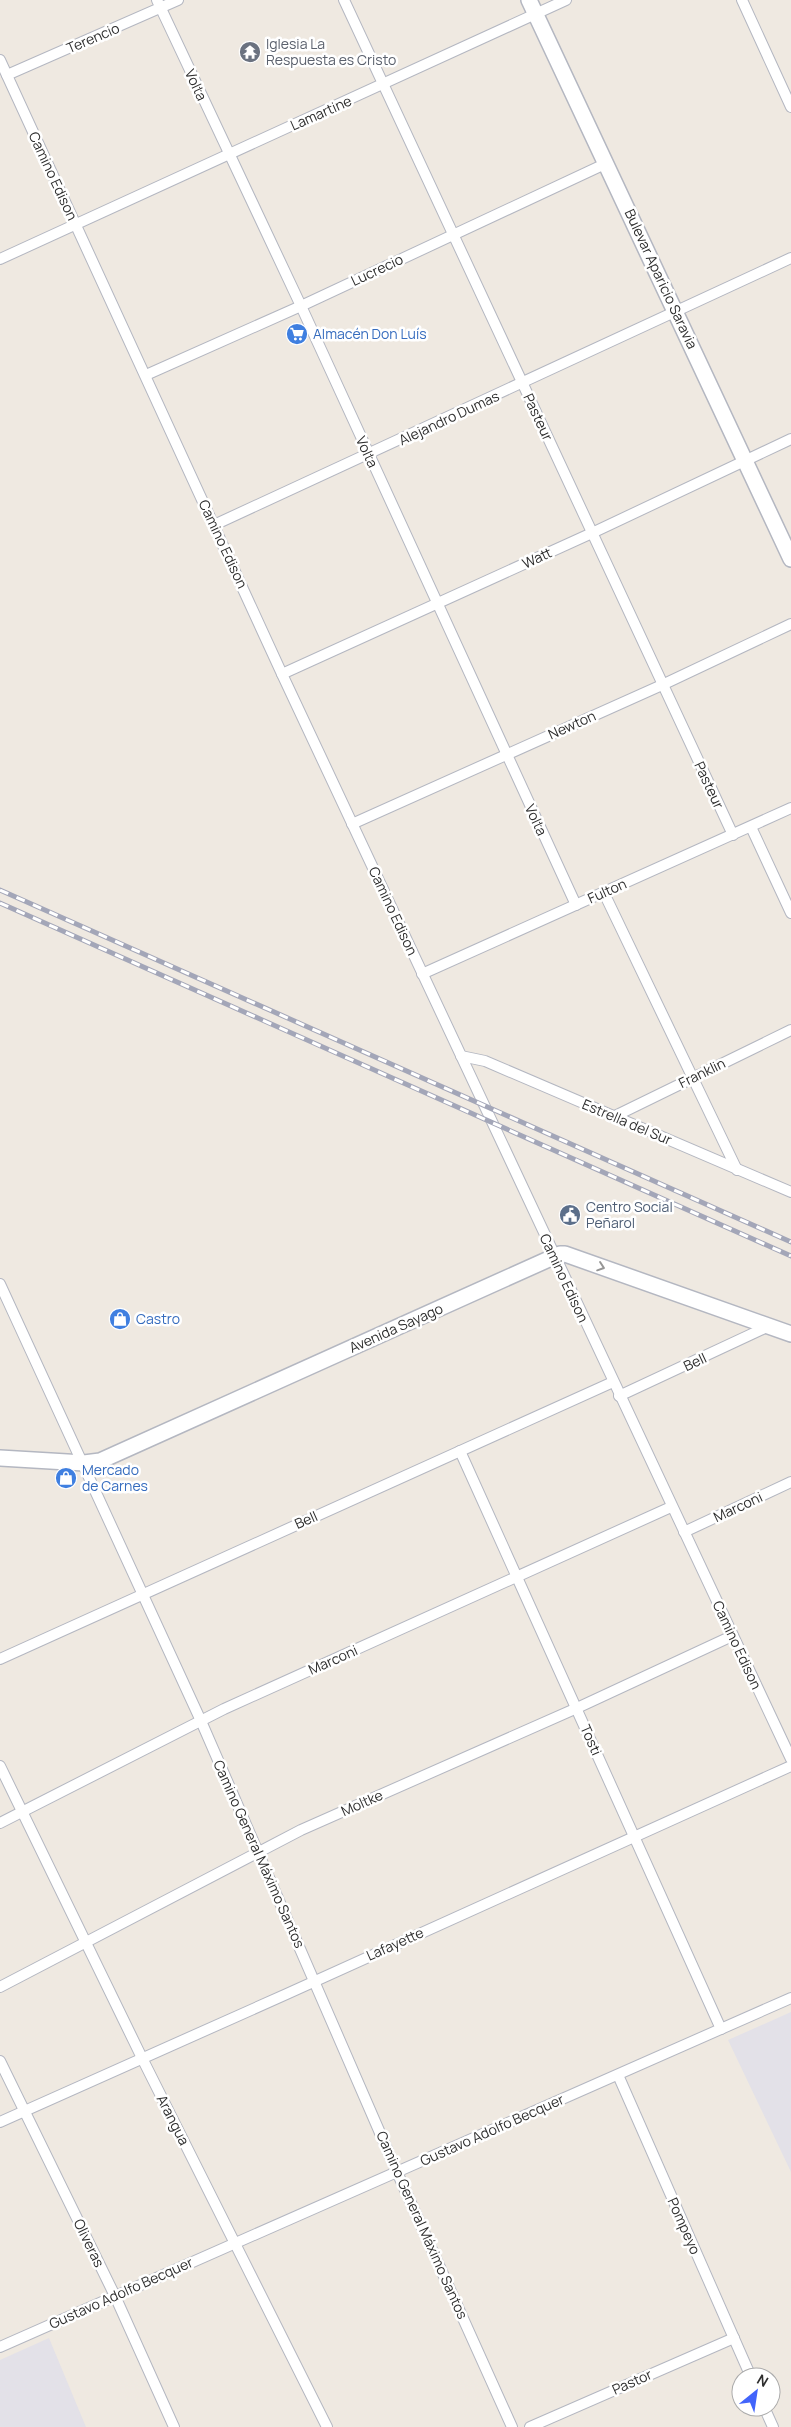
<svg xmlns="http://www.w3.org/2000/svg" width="791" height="2427" viewBox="0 0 791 2427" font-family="Manrope,sans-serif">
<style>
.industrial{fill:#e3e1e8}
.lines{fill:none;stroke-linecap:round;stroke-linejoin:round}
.street-casing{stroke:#b4b7c1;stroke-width:12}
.secondary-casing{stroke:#b4b7c1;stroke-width:18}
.street{stroke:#fff;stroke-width:10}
.secondary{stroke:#fff;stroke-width:15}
.rail-casing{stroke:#a3a6b8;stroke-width:5}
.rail{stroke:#fff;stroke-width:3;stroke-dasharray:9;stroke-linecap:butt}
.oneway{stroke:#969696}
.labels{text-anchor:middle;stroke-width:5;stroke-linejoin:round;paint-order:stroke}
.street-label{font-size:14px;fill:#2e2e2e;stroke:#fff}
.worship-label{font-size:14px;fill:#5b616d;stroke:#fff;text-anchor:start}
.shop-label{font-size:14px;fill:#366cbe;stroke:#fff;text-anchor:start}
.service-label{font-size:14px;fill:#4e5e75;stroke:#fff;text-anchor:start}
</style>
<rect width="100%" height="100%" fill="#efe9e1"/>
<!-- industrial -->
<g class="industrial">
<polygon points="791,2012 791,2172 728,2040"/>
<polygon points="49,2338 86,2427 0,2427 0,2360"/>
</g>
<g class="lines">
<!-- street casing -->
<g class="street-casing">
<g id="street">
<polyline points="157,0 301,306 576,905"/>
<polyline points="344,0 733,835"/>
<polyline points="742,0 791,107"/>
<polyline points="0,60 282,674 791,1759"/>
<polyline points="7,75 178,0"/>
<polyline points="0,259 566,0"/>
<polyline points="146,375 301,306 607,163"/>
<polyline points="214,525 791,258"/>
<polyline points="282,674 592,533 791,439"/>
<polyline points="352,824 662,685 791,624"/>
<polyline points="751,827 791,913"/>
<polyline points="604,893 737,1170"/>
<polyline points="422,974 791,808"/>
<polyline points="461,1056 485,1061 791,1192"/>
<polyline points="613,1117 791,1030"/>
<polyline points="0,1284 201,1721 397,2172 512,2427"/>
<polyline points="619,1396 769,1326"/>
<polyline points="460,1451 721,2029"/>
<polyline points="684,1532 791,1482"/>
<polyline points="0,1659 613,1382"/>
<polyline points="0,1766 143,2060 327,2427"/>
<polyline points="0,1823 224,1709 671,1507"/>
<polyline points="0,1987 301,1830 577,1708 732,1636"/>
<polyline points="0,2061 115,2296 174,2427"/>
<polyline points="618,2075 751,2377"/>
<path d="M0,2122C264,2004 528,1887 791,1766"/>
<polyline points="0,2347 791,1998"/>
<polyline points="764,2407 773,2427"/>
<polyline points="530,2427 734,2338"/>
</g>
</g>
<!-- secondary casing -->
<g class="secondary-casing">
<g id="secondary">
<polyline points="529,0 791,559"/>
<polyline points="0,1458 84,1463 100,1461 560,1254 565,1254 791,1334"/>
</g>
</g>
<!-- street -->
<use href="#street" class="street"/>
<!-- secondary -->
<use href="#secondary" class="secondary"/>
<!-- rail casing -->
<g class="rail-casing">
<g id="rail">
<polyline points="0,890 791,1242"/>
<polyline points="0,903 791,1256"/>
</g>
</g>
<!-- rail -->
<use href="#rail" class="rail"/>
</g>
<!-- one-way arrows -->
<defs><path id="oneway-chevron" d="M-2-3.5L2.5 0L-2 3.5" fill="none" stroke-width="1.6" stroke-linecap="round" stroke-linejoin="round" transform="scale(1.25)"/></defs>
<use class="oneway" href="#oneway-chevron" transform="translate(601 1267) rotate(19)"/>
<!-- icons -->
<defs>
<g id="temple-disc" transform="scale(1.125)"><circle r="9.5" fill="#6b7280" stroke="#fff"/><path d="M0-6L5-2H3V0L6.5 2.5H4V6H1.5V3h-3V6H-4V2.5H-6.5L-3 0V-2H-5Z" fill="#fff"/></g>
<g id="supermarket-disc" transform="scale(1.125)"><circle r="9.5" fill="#3f7fe0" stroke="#fff"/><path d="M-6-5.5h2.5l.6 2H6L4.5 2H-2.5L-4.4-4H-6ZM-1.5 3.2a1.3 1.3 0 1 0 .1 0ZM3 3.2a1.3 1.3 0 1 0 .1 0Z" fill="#fff"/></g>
<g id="civic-disc" transform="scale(1.125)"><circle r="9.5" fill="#5c6f8a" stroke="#fff"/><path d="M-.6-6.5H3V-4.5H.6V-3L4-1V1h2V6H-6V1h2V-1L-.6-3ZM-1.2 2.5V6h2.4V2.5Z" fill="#fff"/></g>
<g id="shop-disc" transform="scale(1.125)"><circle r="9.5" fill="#3f7fe0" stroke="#fff"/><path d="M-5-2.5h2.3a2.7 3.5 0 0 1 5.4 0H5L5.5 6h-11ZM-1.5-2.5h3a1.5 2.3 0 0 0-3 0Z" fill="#fff"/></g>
</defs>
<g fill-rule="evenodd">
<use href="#temple-disc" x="250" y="52"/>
<use href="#supermarket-disc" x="297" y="334"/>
<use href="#civic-disc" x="570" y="1215"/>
<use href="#shop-disc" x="120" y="1319"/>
<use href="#shop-disc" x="66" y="1478"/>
</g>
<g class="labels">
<!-- street labels -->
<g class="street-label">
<text transform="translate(93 38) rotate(-23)" y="5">Terencio</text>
<text transform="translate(196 85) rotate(65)" y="5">Volta</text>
<text transform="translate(321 113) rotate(-24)" y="5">Lamartine</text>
<text transform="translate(53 176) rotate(65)" y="5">Camino Edison</text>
<text transform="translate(377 270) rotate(-25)" y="5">Lucrecio</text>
<text transform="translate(661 279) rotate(65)" y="5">Bulevar Aparicio Saravia</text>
<text transform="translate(538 417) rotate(65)" y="5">Pasteur</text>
<text transform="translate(449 418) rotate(-25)" y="5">Alejandro Dumas</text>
<text transform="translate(367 452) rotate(65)" y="5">Volta</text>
<text transform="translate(223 544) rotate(65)" y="5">Camino Edison</text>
<text transform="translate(537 558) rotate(-25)" y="5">Watt</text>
<text transform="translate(572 725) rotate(-24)" y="5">Newton</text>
<text transform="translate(709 785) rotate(65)" y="5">Pasteur</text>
<text transform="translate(536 820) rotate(65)" y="5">Volta</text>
<text transform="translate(607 891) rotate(-24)" y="5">Fulton</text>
<text transform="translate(393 911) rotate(65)" y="5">Camino Edison</text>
<text transform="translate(702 1073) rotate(-26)" y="5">Franklin</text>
<text transform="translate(627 1122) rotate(23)" y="5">Estrella del Sur</text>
<text transform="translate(564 1278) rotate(65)" y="5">Camino Edison</text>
<text transform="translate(396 1328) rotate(-24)" y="5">Avenida Sayago</text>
<text transform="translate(695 1362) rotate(-25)" y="5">Bell</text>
<text transform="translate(738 1507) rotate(-25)" y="5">Marconi</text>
<text transform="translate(306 1520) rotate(-24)" y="5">Bell</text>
<text transform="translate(737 1645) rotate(65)" y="5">Camino Edison</text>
<text transform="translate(333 1660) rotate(-24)" y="5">Marconi</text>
<text transform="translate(591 1740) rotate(66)" y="5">Tosti</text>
<text transform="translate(362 1803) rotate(-24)" y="5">Moltke</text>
<text transform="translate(259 1854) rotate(66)" y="5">Camino General Máximo Santos</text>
<text transform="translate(395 1944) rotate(-24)" y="5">Lafayette</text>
<text transform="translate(173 2120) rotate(63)" y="5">Arangua</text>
<text transform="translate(492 2130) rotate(-24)" y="5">Gustavo Adolfo Becquer</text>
<text transform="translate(422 2225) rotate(66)" y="5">Camino General Máximo Santos</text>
<text transform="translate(684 2226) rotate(66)" y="5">Pompeyo</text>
<text transform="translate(89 2243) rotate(64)" y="5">Oliveras</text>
<text transform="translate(121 2293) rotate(-24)" y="5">Gustavo Adolfo Becquer</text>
<text transform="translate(632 2382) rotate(-24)" y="5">Pastor</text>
</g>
<!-- worship labels -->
<g class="worship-label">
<text x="266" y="49">Iglesia La<tspan x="266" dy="16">Respuesta es Cristo</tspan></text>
</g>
<!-- shop labels -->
<g class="shop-label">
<text x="313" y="339">Almacén Don Luís</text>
<text x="136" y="1324">Castro</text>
<text x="82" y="1475">Mercado<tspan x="82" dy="16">de Carnes</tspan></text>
</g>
<!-- service labels -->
<g class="service-label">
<text x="586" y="1212">Centro Social<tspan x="586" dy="16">Peñarol</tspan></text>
</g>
</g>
<!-- north arrow -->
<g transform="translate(756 2392) rotate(30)"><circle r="24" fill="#ffffff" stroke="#ababab"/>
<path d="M0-4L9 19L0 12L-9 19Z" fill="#4264fb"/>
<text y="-8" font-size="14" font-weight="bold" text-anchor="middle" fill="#2e2e2e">N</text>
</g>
</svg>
